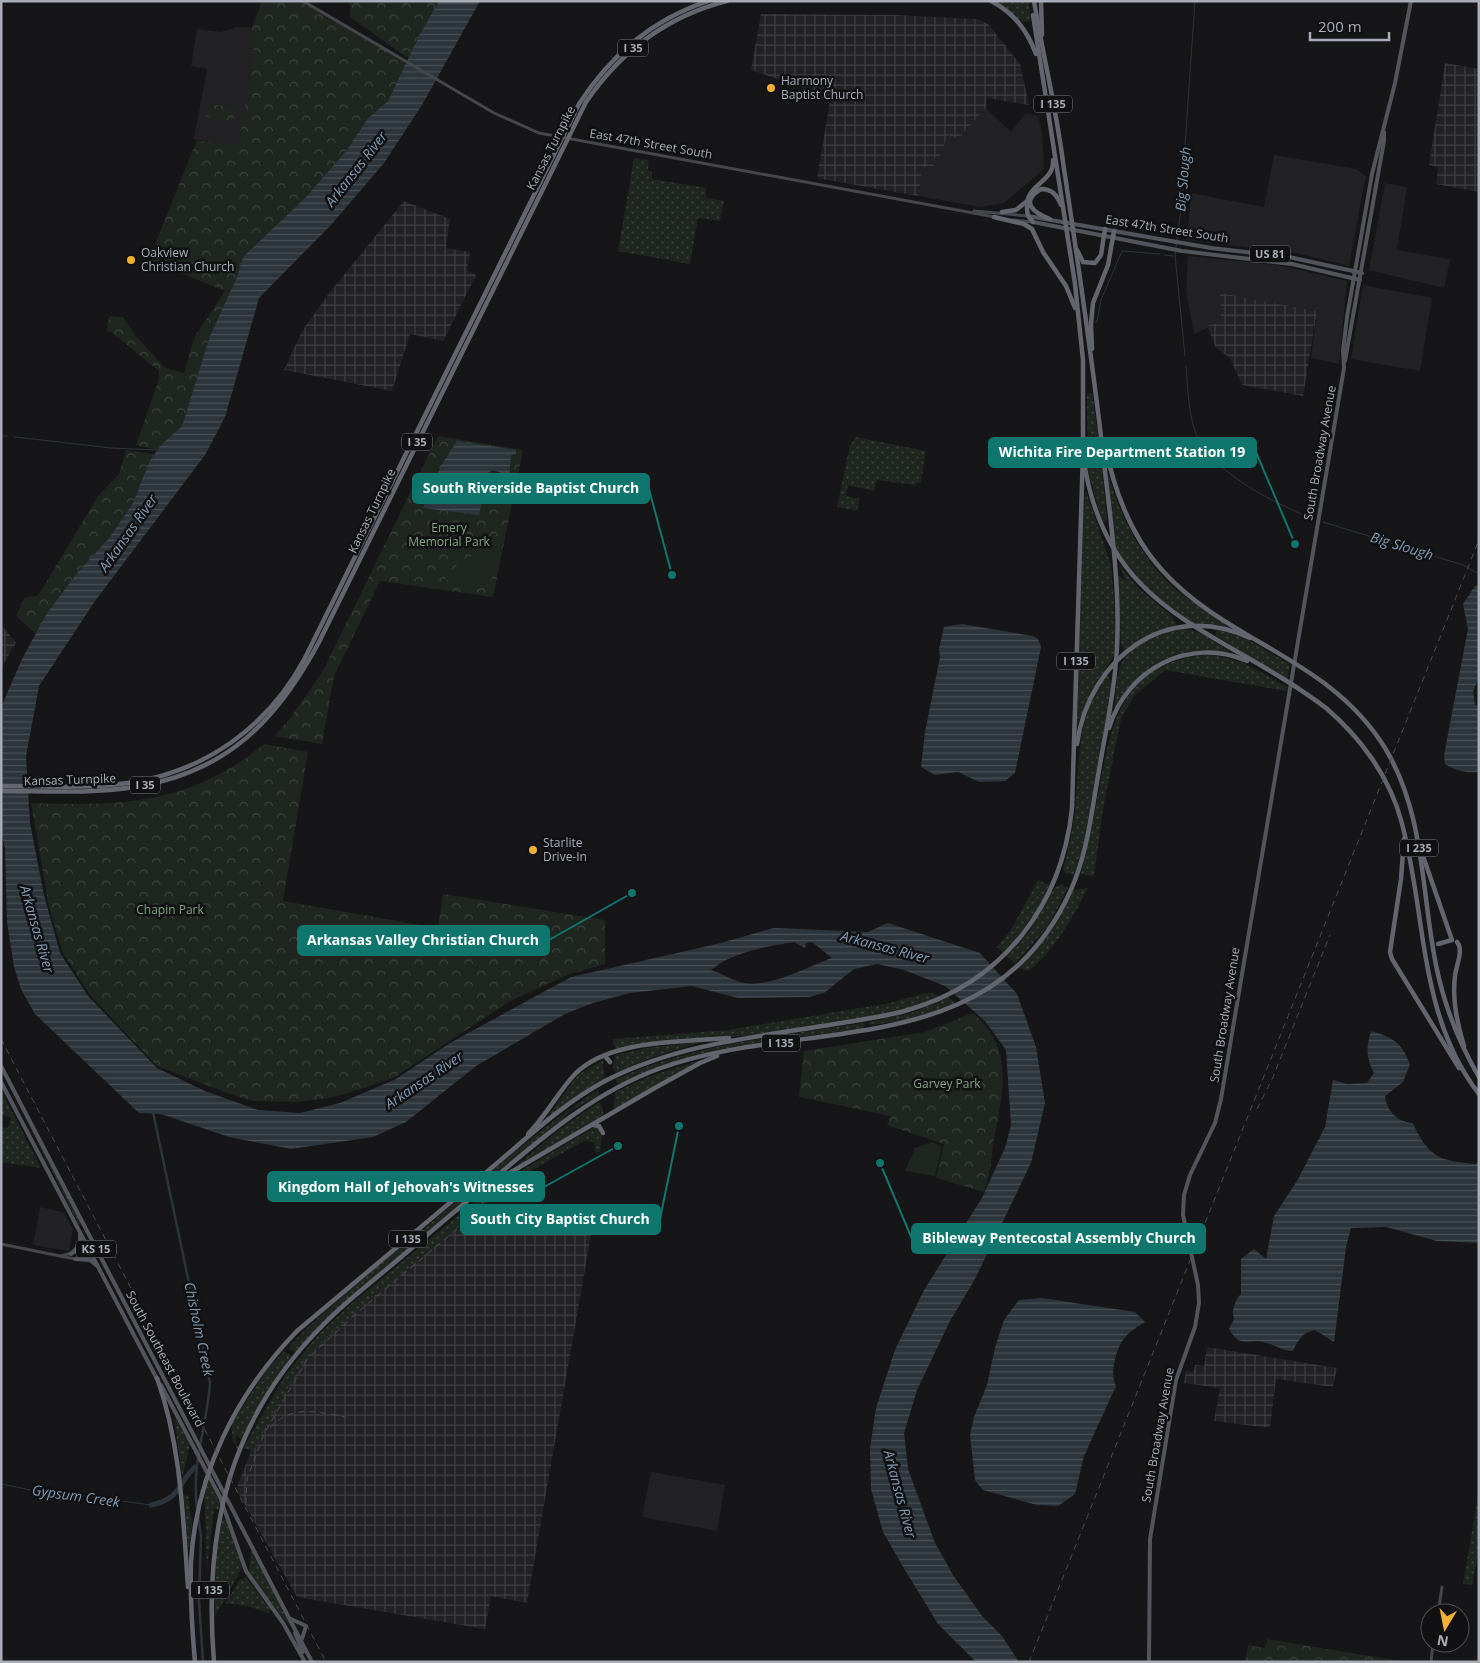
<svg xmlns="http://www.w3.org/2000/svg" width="1480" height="1663" viewBox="0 0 1480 1663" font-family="'Open Sans',sans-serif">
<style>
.built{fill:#222225}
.industrial{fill:url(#industrial-grid)}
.grass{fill:url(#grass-dots)}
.forest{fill:url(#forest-crowns)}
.garden{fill:#1e261f}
.water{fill:url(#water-rules);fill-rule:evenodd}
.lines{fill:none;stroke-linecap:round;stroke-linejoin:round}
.stream{stroke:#2c353c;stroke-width:1}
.canal{stroke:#2c353c;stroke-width:2.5}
.river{stroke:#2c353c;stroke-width:5}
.secondary{stroke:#45474d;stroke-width:3}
.primary{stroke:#53555c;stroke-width:4}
.highway{stroke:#63666e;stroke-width:4.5}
.rail{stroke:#4a4c52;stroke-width:1;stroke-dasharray:6 5;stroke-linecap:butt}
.poi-dot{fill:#f2b134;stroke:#111113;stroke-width:2}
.labels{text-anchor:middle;stroke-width:5;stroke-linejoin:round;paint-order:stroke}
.shield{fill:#111113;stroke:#7b7e86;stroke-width:1}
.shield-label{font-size:11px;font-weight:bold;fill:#a8adb8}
.poi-label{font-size:12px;fill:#a8adb8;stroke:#111113;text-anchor:start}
.street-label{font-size:12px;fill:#a8adb8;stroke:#111113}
.park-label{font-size:12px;fill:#7fa381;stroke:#111113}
.water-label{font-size:14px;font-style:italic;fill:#7f9bb3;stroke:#111113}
.leader{fill:none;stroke:#0f766e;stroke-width:2}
.callout-dot{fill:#0f766e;stroke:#111113;stroke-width:2}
.callout{fill:#0f766e;stroke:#0f766e;stroke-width:2}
.callout-label{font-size:14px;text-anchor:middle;font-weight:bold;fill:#fff}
</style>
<defs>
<pattern id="industrial-grid" width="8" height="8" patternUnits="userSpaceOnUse" patternTransform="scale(1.25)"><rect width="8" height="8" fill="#222225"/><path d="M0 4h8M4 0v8" fill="none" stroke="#3f3f43"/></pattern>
<pattern id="grass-dots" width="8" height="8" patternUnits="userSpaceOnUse" patternTransform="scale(1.25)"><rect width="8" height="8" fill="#1e261f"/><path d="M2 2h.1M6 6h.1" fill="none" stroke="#3c433d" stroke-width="1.8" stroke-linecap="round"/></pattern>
<pattern id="forest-crowns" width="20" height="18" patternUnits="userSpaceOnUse" patternTransform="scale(1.25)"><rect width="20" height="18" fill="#1e261f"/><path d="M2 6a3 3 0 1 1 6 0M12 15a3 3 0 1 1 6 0" fill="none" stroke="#3c433d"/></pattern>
<pattern id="water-rules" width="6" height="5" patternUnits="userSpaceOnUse" patternTransform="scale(1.25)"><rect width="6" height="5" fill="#2c353c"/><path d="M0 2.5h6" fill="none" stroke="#485056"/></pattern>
</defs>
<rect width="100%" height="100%" fill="#161618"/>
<!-- built -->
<g class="built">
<polygon points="236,27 252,28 249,48 254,50 238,147 194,139 207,69 191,66 197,29 221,32"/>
<polygon points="986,108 1011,132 1026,113 1038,116 1042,131 1044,169 1004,203 980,207 918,196 923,166 935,158 939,158 948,135 958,139"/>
<polygon points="1274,155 1356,169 1366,176 1349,266 1296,253 1187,240 1191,193 1264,207"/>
<polygon points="1385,183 1407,187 1397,250 1450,259 1444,288 1369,270"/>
<polygon points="1188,256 1278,265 1347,281 1339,364 1311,358 1317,311 1220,293 1221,322 1194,334 1186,291"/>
<polygon points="1363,285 1432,298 1420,371 1351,359"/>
<polygon points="40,1207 63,1212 73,1229 69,1251 33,1245"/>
<polygon points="651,1472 725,1485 717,1531 642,1517"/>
</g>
<!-- industrial -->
<g class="industrial">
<polygon points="761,14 892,15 977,19 988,24 1020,64 1029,105 987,98 986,108 958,139 948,135 939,159 935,158 933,168 923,167 918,196 817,178 830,101 825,96 751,70"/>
<polygon points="1445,63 1479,69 1479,192 1436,184 1438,167 1429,165"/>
<polygon points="404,201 450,219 446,248 470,252 467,270 476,275 443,341 410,334 392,391 284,370 302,331 330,292"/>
<polygon points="1220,293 1317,311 1303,396 1242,385 1230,358 1216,348 1207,326 1221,322"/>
<polygon points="1,624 16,643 1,668"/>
<polygon points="474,1213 592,1229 527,1603 491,1596 485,1629 297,1597 236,1489 267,1411 305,1353"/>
<polygon points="1207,1347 1337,1368 1333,1387 1276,1379 1270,1428 1214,1421 1220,1388 1184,1383 1186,1370 1193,1372 1195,1365 1204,1366"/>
</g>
<!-- grass -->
<g class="grass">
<polygon points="994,1 1029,1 1031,21 1023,22"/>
<polygon points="634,158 649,160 648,170 652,172 652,179 706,188 706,198 724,201 720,221 698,218 690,264 618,251"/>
<polygon points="1090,393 1093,395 1094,405 1106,506 1107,521 1102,522 1088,471 1087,394"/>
<polygon points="856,437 926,451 921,482 914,485 877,480 874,491 848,485 846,496 860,499 857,511 837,507 850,445"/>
<path d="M1108,474C1122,521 1145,566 1185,597C1196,605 1222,618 1228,628L1193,623L1160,600L1144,586L1115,549Z"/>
<polygon points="1086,491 1111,565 1115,613 1115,655 1093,688 1077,726 1084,496"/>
<polygon points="1118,563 1138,588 1171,615 1177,625 1146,637 1125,651 1121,643 1117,575 1126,580"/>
<path d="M1181,628L1201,633L1235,655C1183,640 1138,666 1114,711C1116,696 1116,669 1125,657C1137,642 1164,633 1181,628Z"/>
<polygon points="1217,629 1245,638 1290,664 1287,680 1215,635"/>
<path d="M1209,655C1239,657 1261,672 1287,687L1286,691L1165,670L1133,697L1121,719L1103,809L1094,876L1081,874C1087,848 1093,822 1098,795C1111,724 1122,660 1209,655Z"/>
<path d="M1108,674L1112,685L1085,838L1075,875L1065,873L1063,870C1068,850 1073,830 1075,810C1080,761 1076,713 1108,674Z"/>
<path d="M1038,880L1049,885C1039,911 1023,932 1003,952L997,947L1011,930Z"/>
<polygon points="1062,884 1068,888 1048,926 1015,964 1007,956 1029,931 1055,887"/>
<path d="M1088,888C1072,919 1056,948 1029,971L1019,968L1050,932L1074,890Z"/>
<polygon points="926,993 932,993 939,996 906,1009 883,1014 748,1036 693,1039 617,1049 614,1046 613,1039 728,1030 890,1003"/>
<polygon points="949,997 956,1004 909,1020 869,1025 870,1022 914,1012"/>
<path d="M863,1023L866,1025L863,1028C779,1041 693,1048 617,1085L616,1079C694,1044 779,1036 863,1023Z"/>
<polygon points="703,1042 653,1057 616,1073 613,1068 615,1055 652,1047"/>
<polygon points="603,1060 604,1079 545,1120 578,1075"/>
<polygon points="701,1060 701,1061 613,1110 615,1092 653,1075"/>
<path d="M599,1089V1095L570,1111L564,1119L419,1240L417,1239L418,1234C477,1184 535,1131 599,1089Z"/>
<polygon points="1,1090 41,1168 1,1162 1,1127 8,1128 11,1117 1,1115"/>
<polygon points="16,1099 18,1103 82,1224 79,1225"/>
<polygon points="599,1102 603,1109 603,1116 514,1168 556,1132"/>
<polygon points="597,1127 602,1135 600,1152 596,1152 594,1142 584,1141 518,1178 360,1308 308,1355 270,1417 255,1448 252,1451 243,1448 286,1374 320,1333 350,1305 489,1190 593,1128"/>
<path d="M414,1238L415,1243L328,1317L296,1352L289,1349C289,1340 400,1245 414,1238Z"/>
<polygon points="284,1351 291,1355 289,1360 242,1440 236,1434 236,1444 239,1447 238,1451 233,1441 231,1424 266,1371"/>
<polygon points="174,1415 190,1445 182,1478"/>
<polygon points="208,1480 220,1503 218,1510 214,1509 207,1569 204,1492"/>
<polygon points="1479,1491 1479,1548 1472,1585 1463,1584"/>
<polygon points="188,1495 192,1525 190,1547 188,1547 184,1496"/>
<polygon points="221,1519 227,1520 242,1568 214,1618 216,1557"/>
<polygon points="251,1551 252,1551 293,1630 262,1592 249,1571"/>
<path d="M246,1577L271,1610L268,1613C255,1608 239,1603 225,1604L239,1581Z"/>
</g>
<!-- forest -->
<g class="forest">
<polygon points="262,1 302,1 397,56 407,65 388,101 368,118 347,150 307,196 243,257 237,277 210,336 182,426 157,450 136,445 158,382 159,371 111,332 107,331 109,316 123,317 136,336 165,368 184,373 194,338 225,291 149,260 197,140 238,146 254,50 249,48 252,28"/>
<polygon points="350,1 440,1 409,59 350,17"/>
<polygon points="209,104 235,108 233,121 206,117"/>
<polygon points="438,436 523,450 493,597 380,581 334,676 322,744 274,736 289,720 323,671"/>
<polygon points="126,450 154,454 149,462 133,503 110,537 78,572 47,613 36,634 16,616 25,597 38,596 98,496 119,474"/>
<path d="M264,744L308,752L283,901L438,928L443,894L605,920V964L570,974L510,1001L395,1077L367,1087L330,1098L296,1102L254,1101L235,1096L157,1066L90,995L63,953L49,907L31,803C122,806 190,805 264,744Z"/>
<path d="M973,1013C1015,1049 1003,1091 994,1139C991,1157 991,1174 984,1192L936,1178L944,1144L887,1125L891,1116L799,1097L804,1051L925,1032Z"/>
<polygon points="1267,1639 1406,1662 1245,1662 1248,1645 1265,1648"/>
</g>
<!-- garden -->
<g class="garden">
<path d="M487,549L498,550L499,553L497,568L488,585C477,593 456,587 446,579L445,575C459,564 470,555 487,549Z"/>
<polygon points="932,1142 942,1147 935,1176 905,1171 915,1148"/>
</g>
<!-- water -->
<g class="water">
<path d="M439,1H480L422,105L384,163L330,226L259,298L225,417L205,455L95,601L39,686L26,756L30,823L44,895L60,953L88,996L157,1068L205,1091L258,1110L300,1113L340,1103L396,1079L450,1043L571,977L717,944L774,928L868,932L888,923L980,953L1017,994L1036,1047L1045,1103L1031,1163L975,1279L950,1321L917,1390L904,1433L908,1469L935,1543L953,1575L982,1616L1002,1636L1019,1662H976L938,1624L902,1565L883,1532L871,1489L870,1449L876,1408L895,1350L924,1290L982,1198L1005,1148L1011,1125L1006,1050L985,1021L945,986L904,970L877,964L854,969L824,993L809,997L738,998L692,986L630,993L593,1003L565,1014L476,1066L406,1122L373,1137L291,1149L229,1137L161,1114L139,1113L35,1014L21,989L14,967L7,922L5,848L1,831V707L23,657L47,613L78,572L110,537L133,503L149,462L161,445L182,426L210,336L237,277L243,257L307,196L347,150L368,118L388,101L419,36ZM794,942L805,948L806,943L812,942L832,958C806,967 767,990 740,982C730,979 721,973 711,970C734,951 765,947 794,942Z"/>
<polygon points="457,441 516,450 516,454 511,455 509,481 505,495 499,493 502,476 500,472 492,470 488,473 479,515 423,508 442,464"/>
<path d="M1475,586H1479V678L1473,691L1475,705L1479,706V772C1466,773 1456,771 1445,764L1444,755L1468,629L1463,604Z"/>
<polygon points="962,624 1033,636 1038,639 1041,647 1015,773 1005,781 979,782 958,772 935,775 921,767 925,732 940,657 939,649 944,627"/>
<path d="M1371,1031C1394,1038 1401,1042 1410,1064L1403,1082L1385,1096C1387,1112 1398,1122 1413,1123C1428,1158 1441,1161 1476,1164L1479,1161V1243L1437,1241L1386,1227L1351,1228L1346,1247L1334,1342L1315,1330C1303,1332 1298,1340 1293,1351C1280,1350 1278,1346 1267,1343C1249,1337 1241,1350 1229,1329L1234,1319C1231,1311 1235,1300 1241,1294V1259L1254,1249L1266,1259L1274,1216L1297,1181L1325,1127L1333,1080L1347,1084L1367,1083L1374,1073C1366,1057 1366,1048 1371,1031Z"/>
<path d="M1042,1298L1135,1312L1145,1322C1139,1326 1130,1331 1126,1336C1116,1347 1109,1374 1116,1386L1084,1456L1075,1494L1058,1506L1037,1505L983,1490L975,1480L970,1435L974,1417L987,1385L995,1348L1004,1320L1019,1300Z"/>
</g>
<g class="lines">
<!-- stream -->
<g class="stream">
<polyline points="1164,255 1173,256"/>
<polyline points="1095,322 1097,322 1101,300 1122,251 1160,254"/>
<polyline points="1185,356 1175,255 1183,194 1184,159 1195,1"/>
<path d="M1186,366C1188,388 1188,418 1198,438C1220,477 1273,502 1313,519"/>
<polyline points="1,436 7,436"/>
<polyline points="15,437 111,448 157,450"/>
<polyline points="1323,522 1463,565 1479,574"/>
<polyline points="1,1484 51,1494 79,1495 151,1505"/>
</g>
<!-- canal -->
<g class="canal">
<path d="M153,1112L210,1383C207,1426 191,1464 197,1508"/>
<polyline points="198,1516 201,1536 199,1601 203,1662"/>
</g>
<!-- river -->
<path class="river" d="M151,1505C182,1498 177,1484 195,1467"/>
<!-- secondary -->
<g class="secondary">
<polyline points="303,1 494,113 539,133 995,217"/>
<polyline points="974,211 1028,216"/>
<polyline points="1013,220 1032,222"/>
<polyline points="1,1244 75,1259 95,1247"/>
<polyline points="61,1256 89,1248"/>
<polyline points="1438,1613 1442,1587"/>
<polyline points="1431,1662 1433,1643"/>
</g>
<!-- primary -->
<g class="primary">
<polyline points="1028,216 1211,248 1289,257 1362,273"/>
<polyline points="1033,222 1182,251 1292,264 1360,280"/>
<polyline points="1262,259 1267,256 1285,259 1289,257"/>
<polyline points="1345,361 1384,141 1384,132"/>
<polyline points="1,1066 312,1662"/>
<polyline points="1,1082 157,1379"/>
<polyline points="71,1254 80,1245 80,1232"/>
<polyline points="75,1259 90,1260 96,1265"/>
<polyline points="161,1385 220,1497 246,1571 283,1623 305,1662"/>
<polyline points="291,1619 306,1626 302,1639"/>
<polyline points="295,1633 303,1652"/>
<polyline points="1149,1662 1150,1539 1176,1380 1195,1327 1199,1303 1198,1285 1183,1215 1184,1195 1190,1175 1215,1123 1221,1099 1344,368 1343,351 1347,317 1372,174 1395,83 1411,1"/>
</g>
<!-- highway -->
<g class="highway">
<path d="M991,1C1014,13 1027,30 1036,54"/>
<polyline points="1041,1 1042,35"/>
<polyline points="1002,212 1016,210 1026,202"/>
<polyline points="994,217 1024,224 1032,229 1043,252 1066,286 1075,308"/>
<path d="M1050,219C1034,213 1019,202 1041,189C1052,189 1057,195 1061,205"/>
<path d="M1033,222C1028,217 1027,214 1027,208C1025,184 1055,182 1053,160"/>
<polyline points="1077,250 1083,262 1095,263 1101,255 1105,229"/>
<polyline points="1092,349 1091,324 1093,303 1108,265 1114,231"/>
<path d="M1105,445C1114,490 1130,535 1162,570C1227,643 1329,657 1385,748C1425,814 1421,891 1436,965C1444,1005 1458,1041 1479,1077"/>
<path d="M1084,462C1108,616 1219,627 1326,708C1360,737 1389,776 1401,820C1427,913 1417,1014 1479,1094"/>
<path d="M1109,728C1127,669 1189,636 1247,661"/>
<path d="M1077,744C1089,658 1167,599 1250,638"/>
<path d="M1,786C43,786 86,789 128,783C205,772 268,727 305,658L579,104C610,56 653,19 708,1"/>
<path d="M1,791C45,791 90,794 134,787C226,773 277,721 319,642L586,102C621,51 667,16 727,1"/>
<polyline points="1404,839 1401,879 1390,952 1392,959 1459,1068"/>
<polyline points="1423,856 1452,940 1438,944"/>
<path d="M1457,942C1464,950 1456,966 1455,976C1452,1000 1457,1022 1464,1046"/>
<polyline points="605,1056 610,1062"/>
<polyline points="593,1125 599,1126 603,1133"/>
<path d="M528,1134C546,1116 558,1092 575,1074C609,1039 683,1042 729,1038"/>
<polyline points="496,1181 653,1089 700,1063 717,1056"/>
<path d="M157,1378C181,1445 183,1517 188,1587"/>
<path d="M195,1662C192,1629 190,1595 191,1562C196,1474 236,1394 297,1331C359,1279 421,1227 483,1175C522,1143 560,1105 605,1081C677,1044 756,1037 835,1024C859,1020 884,1017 908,1010C1002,983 1062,906 1072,808L1083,451V360L1075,284L1033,15"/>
<path d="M214,1662C203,1531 229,1418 325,1323C342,1305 363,1289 382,1273C410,1250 437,1226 465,1203C526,1152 585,1095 661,1068C807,1016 990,1065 1070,892C1087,855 1091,815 1098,776C1105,734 1115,690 1117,647C1120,587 1111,523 1104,463C1093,362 1078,262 1063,162C1056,108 1043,55 1034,1"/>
</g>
<!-- rail -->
<g class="rail">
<polyline points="1,1039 326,1662"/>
<polyline points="1257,1109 1273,1077 1330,935"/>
<path d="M270,1428C291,1404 318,1412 345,1417"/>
<polyline points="246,1504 247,1479 264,1434 308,1358 358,1312 456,1230 471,1221 486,1217 583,1233"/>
<polyline points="1029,1662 1479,540"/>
</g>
</g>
<!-- markers -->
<g class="poi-dot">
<circle cx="771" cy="88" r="5"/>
<circle cx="131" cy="260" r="5"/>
<circle cx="533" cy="850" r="5"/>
</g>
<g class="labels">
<!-- shield labels -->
<g class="shield">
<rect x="618" y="39.5" width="30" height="17" rx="4"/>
<rect x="1034" y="95.5" width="38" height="17" rx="4"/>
<rect x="1250" y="245.5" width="40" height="17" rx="4"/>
<rect x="402" y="433.5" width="30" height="17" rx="4"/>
<rect x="1057" y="652.5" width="38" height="17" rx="4"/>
<rect x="130" y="776.5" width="30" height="17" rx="4"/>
<rect x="1400" y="839.5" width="38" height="17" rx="4"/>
<rect x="762" y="1034.5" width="38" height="17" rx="4"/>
<rect x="389" y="1230.5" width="38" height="17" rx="4"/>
<rect x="76" y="1240.5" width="40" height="17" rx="4"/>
<rect x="191" y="1581.5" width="38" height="17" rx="4"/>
</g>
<g class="shield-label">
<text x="633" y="52">I 35</text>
<text x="1053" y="108">I 135</text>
<text x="1270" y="258">US 81</text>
<text x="417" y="446">I 35</text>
<text x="1076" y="665">I 135</text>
<text x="145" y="789">I 35</text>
<text x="1419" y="852">I 235</text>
<text x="781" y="1047">I 135</text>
<text x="408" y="1243">I 135</text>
<text x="96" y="1253">KS 15</text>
<text x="210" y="1594">I 135</text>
</g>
<!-- poi labels -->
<g class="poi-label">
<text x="781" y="85">Harmony<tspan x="781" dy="14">Baptist Church</tspan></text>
<text x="141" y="257">Oakview<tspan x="141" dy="14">Christian Church</tspan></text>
<text x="543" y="847">Starlite<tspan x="543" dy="14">Drive-In</tspan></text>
</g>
<!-- street labels -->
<g class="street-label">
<text transform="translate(651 144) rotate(10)" y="4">East 47th Street South</text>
<text transform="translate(551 148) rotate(-63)" y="4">Kansas Turnpike</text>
<text transform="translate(1167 229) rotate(9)" y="4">East 47th Street South</text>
<text transform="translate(1320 453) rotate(-80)" y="4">South Broadway Avenue</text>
<text transform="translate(372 511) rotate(-64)" y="4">Kansas Turnpike</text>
<text transform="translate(70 780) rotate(-2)" y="4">Kansas Turnpike</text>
<text transform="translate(1225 1015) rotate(-81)" y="4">South Broadway Avenue</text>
<text transform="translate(165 1359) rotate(62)" y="4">South Southeast Boulevard</text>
<text transform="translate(1158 1435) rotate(-80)" y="4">South Broadway Avenue</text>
</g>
<!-- park labels -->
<g class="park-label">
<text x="449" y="532">Emery<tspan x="449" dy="14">Memorial Park</tspan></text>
<text x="170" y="914">Chapin Park</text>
<text x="947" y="1088">Garvey Park</text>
</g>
<!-- water labels -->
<g class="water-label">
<text transform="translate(356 169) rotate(-52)" y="5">Arkansas River</text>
<text transform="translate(1183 179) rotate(-85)" y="5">Big Slough</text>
<text transform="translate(128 533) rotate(-55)" y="5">Arkansas River</text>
<text transform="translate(1402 546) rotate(17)" y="5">Big Slough</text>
<text transform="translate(37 929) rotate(74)" y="5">Arkansas River</text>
<text transform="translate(885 947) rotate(15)" y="5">Arkansas River</text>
<text transform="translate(424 1080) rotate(-34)" y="5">Arkansas River</text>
<text transform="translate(199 1329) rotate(78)" y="5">Chisholm Creek</text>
<text transform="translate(900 1494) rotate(75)" y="5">Arkansas River</text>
<text transform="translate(76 1496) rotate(8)" y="5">Gypsum Creek</text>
</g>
</g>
<!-- callouts -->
<path class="leader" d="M1295 544L1256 452M672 575L649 489M632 893L549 940M618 1146L544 1187M679 1126L660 1219M880 1163L912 1239"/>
<g class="callout-dot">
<circle cx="1295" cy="544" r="5"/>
<circle cx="672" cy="575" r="5"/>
<circle cx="632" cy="893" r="5"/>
<circle cx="618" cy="1146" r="5"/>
<circle cx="679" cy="1126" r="5"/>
<circle cx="880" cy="1163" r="5"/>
</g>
<g class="callout">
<rect x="989" y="438" width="267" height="29" rx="5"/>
<rect x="413" y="474" width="236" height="29" rx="5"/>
<rect x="298" y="926" width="251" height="29" rx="5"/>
<rect x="268" y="1172" width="276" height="29" rx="5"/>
<rect x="461" y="1205" width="199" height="29" rx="5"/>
<rect x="912" y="1224" width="293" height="29" rx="5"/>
</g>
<g class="callout-label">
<text x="1122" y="457">Wichita Fire Department Station 19</text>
<text x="531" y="493">South Riverside Baptist Church</text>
<text x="423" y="945">Arkansas Valley Christian Church</text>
<text x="406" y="1192">Kingdom Hall of Jehovah's Witnesses</text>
<text x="560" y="1224">South City Baptist Church</text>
<text x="1059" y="1243">Bibleway Pentecostal Assembly Church</text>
</g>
<!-- border -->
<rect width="1480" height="1663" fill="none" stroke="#a8adb8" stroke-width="5"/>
<!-- north arrow -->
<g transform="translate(1445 1628) rotate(190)"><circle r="24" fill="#111113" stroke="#4d4f55"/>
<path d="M0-4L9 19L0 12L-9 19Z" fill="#f2b134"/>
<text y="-8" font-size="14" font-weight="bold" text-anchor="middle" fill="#a8adb8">N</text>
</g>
<!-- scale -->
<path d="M1310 32v8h79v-8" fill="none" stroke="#a8adb8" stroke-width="2.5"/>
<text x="1318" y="32" font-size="15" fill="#a8adb8" stroke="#111113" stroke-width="4" paint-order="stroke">200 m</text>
</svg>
